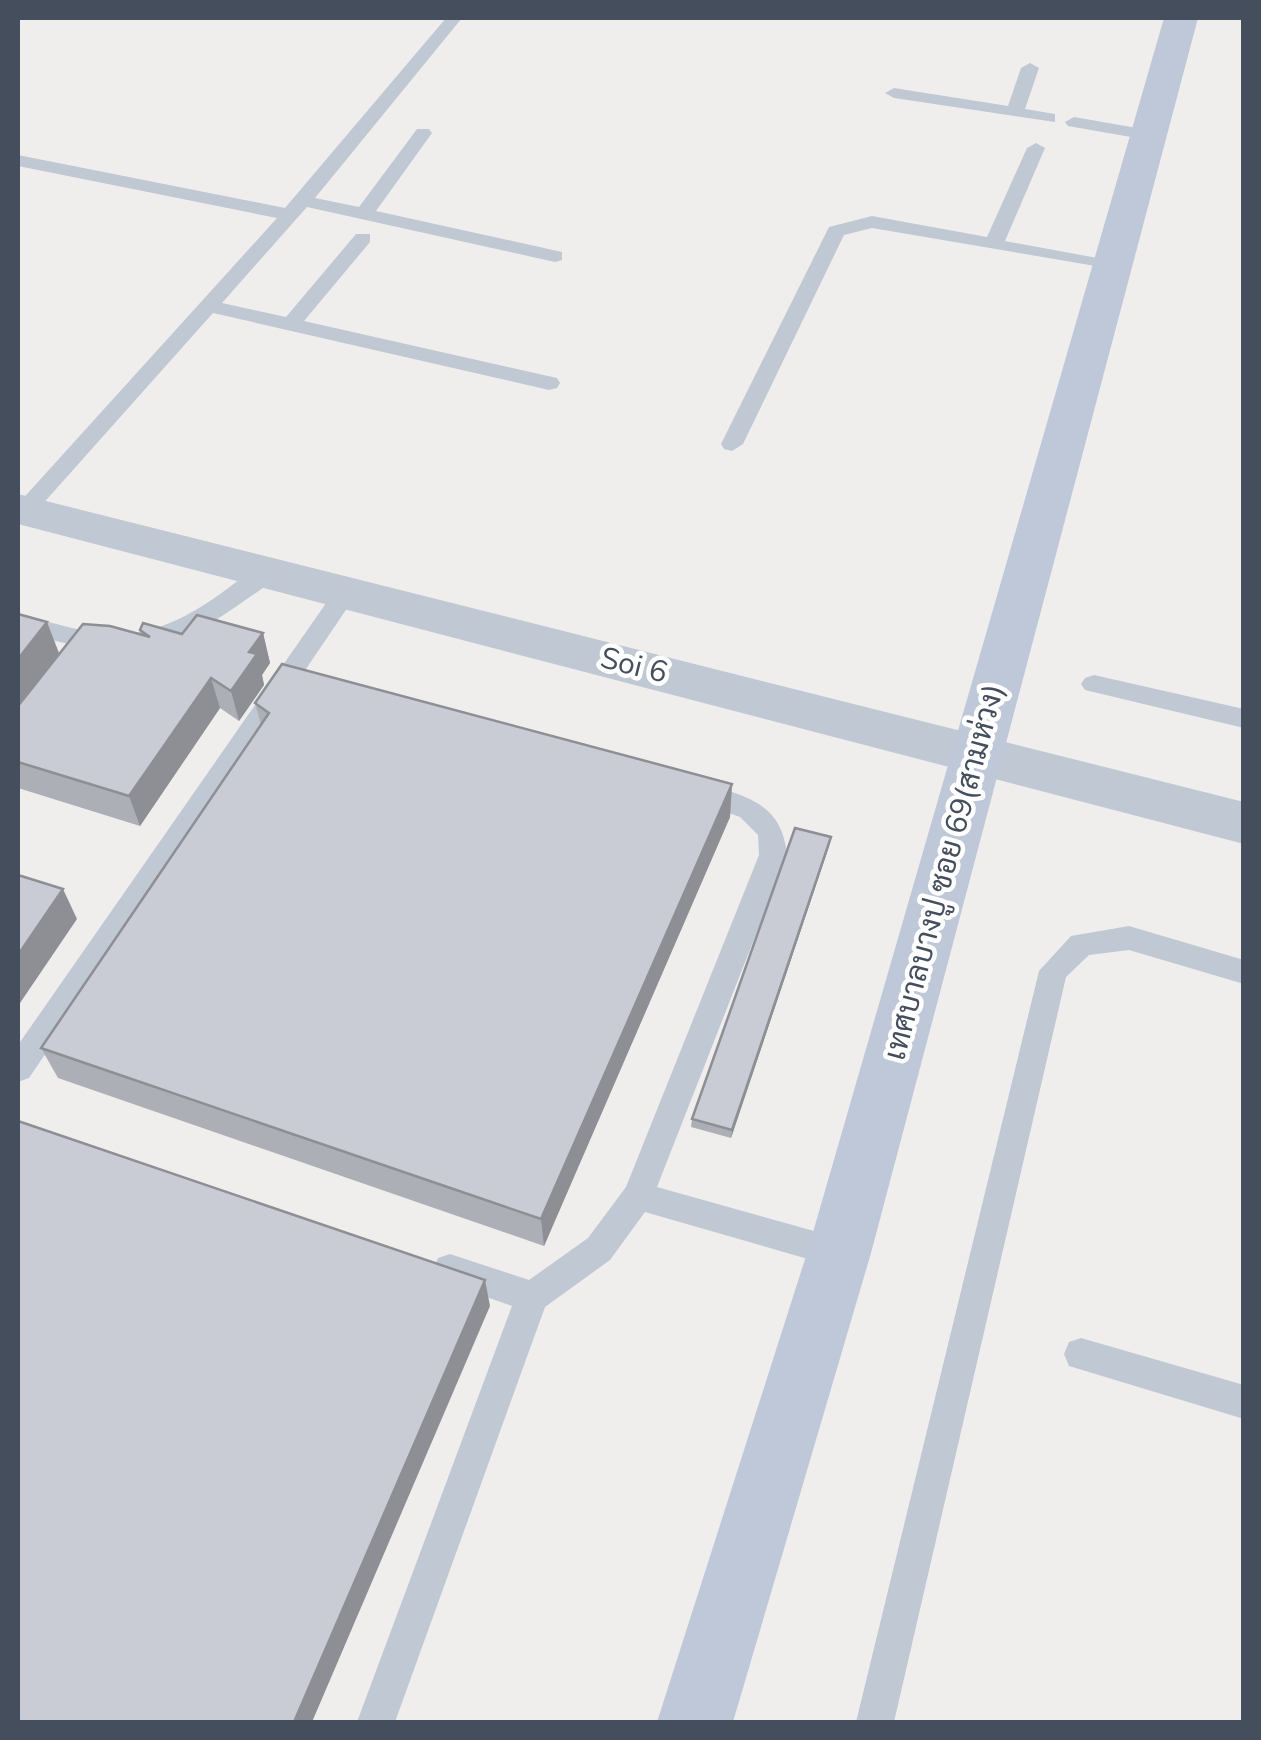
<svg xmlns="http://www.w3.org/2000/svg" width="1261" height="1740" viewBox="0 0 1261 1740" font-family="'Nunito Sans',Sarabun,sans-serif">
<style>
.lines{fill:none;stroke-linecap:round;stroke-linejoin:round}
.lane{fill:#c0c8d4;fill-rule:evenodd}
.street{fill:#c0c8d4;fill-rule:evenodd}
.secondary{fill:#bfc8d8;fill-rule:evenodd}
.wall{fill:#adafb6}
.shaded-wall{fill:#8d8f94}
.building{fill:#c9ccd4;stroke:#8d8f94;stroke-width:2.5}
.labels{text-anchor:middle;stroke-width:9;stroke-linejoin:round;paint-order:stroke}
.street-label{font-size:30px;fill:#454e5c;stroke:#fff}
</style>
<rect width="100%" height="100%" fill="#f0eeed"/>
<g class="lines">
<!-- lane -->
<g class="lane">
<polygon points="446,18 462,18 315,198 359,207 417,129 429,129 432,133 376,211 562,252 562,260 555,262 307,207 222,303 286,317 356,234 370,234 370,242 304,321 557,378 560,383 557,388 549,390 213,313 32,516 18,517 18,504 277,218 18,166 18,155 285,208"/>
<polygon points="1030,63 1039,68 1025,109 1055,114 1055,122 894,98 885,93 894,88 1008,106 1021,68"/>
<polygon points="1074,117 1148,130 1157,135 1148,140 1068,126 1065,122"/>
<polygon points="1036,143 1045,148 1005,241 1119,262 1119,270 872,228 844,235 743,444 732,451 724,449 721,444 829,227 872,216 987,237 1027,148"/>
<path d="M269,564L281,572L277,578C170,654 147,670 18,630V613C96,636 138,649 210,601C229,589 248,570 269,564Z"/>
<polygon points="346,584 354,586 358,592 354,598 29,1078 18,1082 18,1045 338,586"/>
<polygon points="1094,675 1244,709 1244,728 1085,690 1081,684 1085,678"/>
<path d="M699,782C744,796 782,801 787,855L657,1187L839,1238L850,1242L855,1253L850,1264L839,1268L645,1212L610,1260L545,1307L395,1722H357L512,1306L438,1280L434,1269L438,1258L450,1254L529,1280L588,1238L626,1187L759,855L758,835L740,817L690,799L686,792L690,785Z"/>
<polygon points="1129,926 1244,960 1244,984 1129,950 1089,955 1066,977 894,1722 856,1722 1039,971 1071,936"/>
<polygon points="1081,1338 1244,1385 1244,1419 1069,1366 1064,1354 1069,1342"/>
</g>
<!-- street -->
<polygon class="street" points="18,494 1244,802 1244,844 18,524"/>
<!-- secondary -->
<polygon class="secondary" points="1164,18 1198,18 871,1253 733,1722 657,1722 807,1253"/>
</g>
<!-- wall -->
<g class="wall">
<polygon points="140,630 182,634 263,633 270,663 262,675 264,685 239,721 220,708 140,826 18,788 18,706 141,634"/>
<polygon points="255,703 732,784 730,817 544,1246 58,1078 41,1048 261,725"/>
<polygon points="829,846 731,1138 691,1127 692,1119"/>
</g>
<!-- shaded-wall -->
<g class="shaded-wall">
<polygon points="47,622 59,653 18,706 18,659"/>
<polygon points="263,633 270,663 262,675 264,685 239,721 231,691 249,652"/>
<polygon points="211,678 220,708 140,826 129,796"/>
<polygon points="732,784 730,817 544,1246 541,1219"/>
<polygon points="831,837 829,846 731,1138 732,1130"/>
<polygon points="63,889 77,919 18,1006 18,955"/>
<polygon points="485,1280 490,1306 312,1722 294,1722"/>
</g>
<!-- building -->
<g class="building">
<polygon points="18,614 47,622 18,659"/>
<polygon points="197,615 263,633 249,652 257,654 231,691 211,678 129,796 18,762 18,706 83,624 110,626 150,637 140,630 143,623 182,634"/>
<polygon points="282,664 732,784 541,1219 41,1048 269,713 255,703"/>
<polygon points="795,828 831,837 732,1130 692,1119"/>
<polygon points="18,875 63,889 18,955"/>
<polygon points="18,1121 485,1280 294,1722 18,1722"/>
</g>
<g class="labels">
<!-- street labels -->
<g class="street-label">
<text transform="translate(634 665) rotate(14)" y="10">Soi 6</text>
<text transform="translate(944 872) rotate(-75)" y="10">เทศบาลบางปู ซอย 69(สามห่วง)</text>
</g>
</g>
<!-- border -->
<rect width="1261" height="1740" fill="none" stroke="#454e5c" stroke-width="40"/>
</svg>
